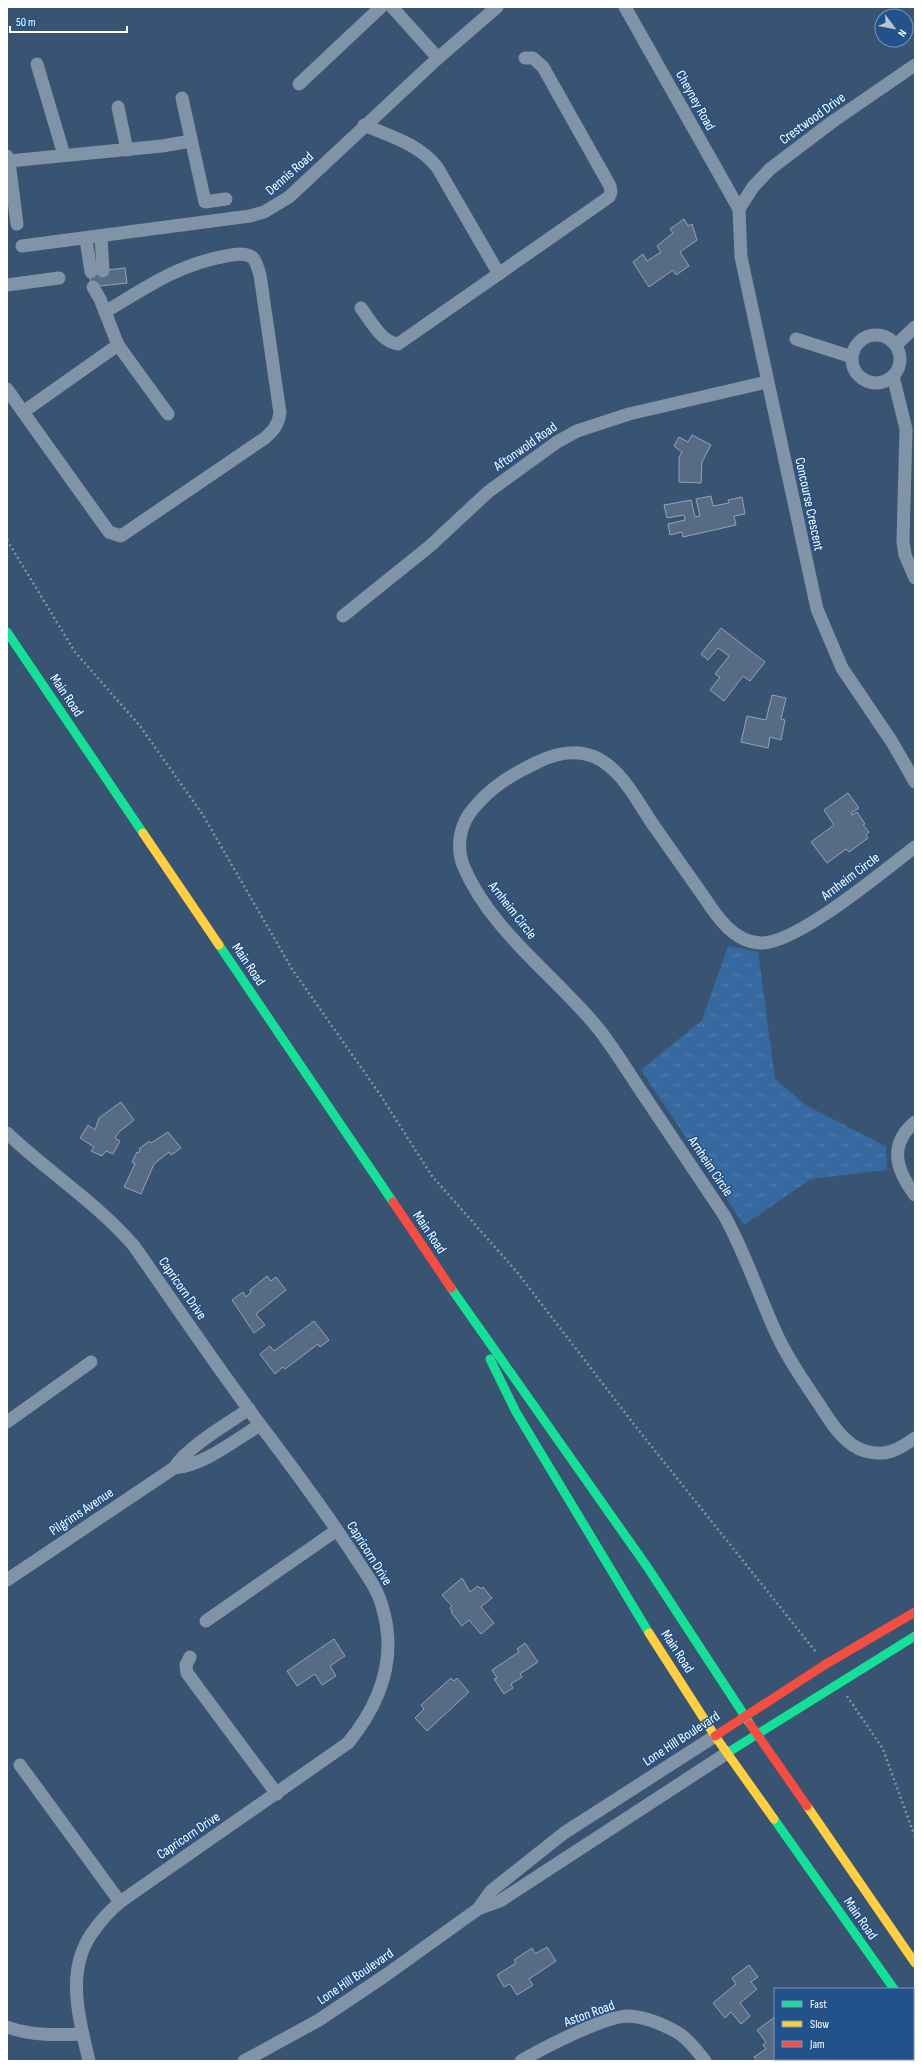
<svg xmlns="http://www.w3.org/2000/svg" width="922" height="2068" viewBox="0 0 922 2068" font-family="'Sofia Sans Condensed',sans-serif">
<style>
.grass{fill:url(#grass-tufts)}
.building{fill:#576c84;stroke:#94a3b5}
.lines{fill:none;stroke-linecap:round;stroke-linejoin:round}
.street-tunnel{stroke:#576d87;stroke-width:13;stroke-dasharray:13 6;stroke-linecap:butt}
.path{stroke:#8093a7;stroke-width:2.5;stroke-dasharray:2 3;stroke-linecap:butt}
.street{stroke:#8093a7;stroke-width:13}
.fast{stroke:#16e098;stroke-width:9}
.slow{stroke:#ffcf43;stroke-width:9}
.jam{stroke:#f24e42;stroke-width:9}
.labels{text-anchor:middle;stroke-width:3;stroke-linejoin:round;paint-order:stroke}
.street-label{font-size:14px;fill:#fff;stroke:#225289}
</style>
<defs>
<pattern id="grass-tufts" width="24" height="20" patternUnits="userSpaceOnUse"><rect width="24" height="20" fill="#36699f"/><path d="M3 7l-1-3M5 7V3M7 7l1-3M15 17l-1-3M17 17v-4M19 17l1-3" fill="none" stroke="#5480ad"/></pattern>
</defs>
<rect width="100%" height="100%" fill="#395372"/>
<!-- grass -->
<polygon class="grass" points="728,946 758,952 775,1079 807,1106 886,1146 887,1170 811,1179 744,1225 641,1070 702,1020"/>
<!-- building -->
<g class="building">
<polygon points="684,219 688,226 692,224 697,240 680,252 689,266 676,275 673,270 649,287 633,262 643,254 647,261 661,252 657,246 673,233 670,229"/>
<polygon points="125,268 127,283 91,287 89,272"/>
<polygon points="692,435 711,445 702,462 701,483 679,482 679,457 682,452 674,446 679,437 688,442"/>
<polygon points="711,496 713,506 729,503 728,500 742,497 745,514 734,516 736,525 683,537 682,532 670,535 668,524 685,520 684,515 667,518 664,505 691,500 695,517 700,516 696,499"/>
<polygon points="721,628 765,662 750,681 743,676 724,701 710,690 720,677 715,674 729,656 718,648 708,660 701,654"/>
<polygon points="772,695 786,698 781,719 785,720 781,740 770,737 768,748 741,742 747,716 766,720"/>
<polygon points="848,793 859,808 851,813 852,815 857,812 865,824 863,825 869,832 866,835 868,838 849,852 846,849 827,863 811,842 834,825 824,810"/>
<polygon points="121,1102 134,1120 119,1132 115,1138 120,1141 113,1154 106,1151 102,1156 91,1151 94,1147 80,1138 88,1125 95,1130 99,1118"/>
<polygon points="168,1132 181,1148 171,1155 169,1152 154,1164 141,1194 124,1187 135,1164 132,1162 137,1152 139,1153 140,1150 139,1149 149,1141 151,1143"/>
<polygon points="267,1276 271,1281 276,1277 286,1290 256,1314 265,1325 254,1333 232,1300 243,1292 246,1297 251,1292 250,1290"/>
<polygon points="314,1321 329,1340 320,1347 318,1344 285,1369 283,1367 275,1374 260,1354 270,1346 274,1351"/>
<polygon points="462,1578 470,1592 478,1586 481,1589 483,1587 492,1598 481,1607 494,1623 481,1634 469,1620 462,1626 451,1612 452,1611 450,1608 452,1606 442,1595"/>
<polygon points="334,1639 345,1656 330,1666 336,1676 322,1685 315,1674 297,1686 287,1671"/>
<polygon points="525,1643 538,1662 520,1674 522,1677 511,1684 513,1688 504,1694 494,1679 497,1678 492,1670 519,1652 517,1649"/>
<polygon points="451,1678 454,1681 457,1678 469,1692 427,1731 415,1718 424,1709 421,1705"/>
<polygon points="547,1947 556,1961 529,1979 533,1985 517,1995 510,1984 504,1987 497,1975 516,1963 514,1960 532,1948 535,1954"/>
<polygon points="749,1965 758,1977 751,1982 757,1989 740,2003 750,2016 741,2024 731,2012 725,2018 713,2003 736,1984 732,1978"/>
<polygon points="775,2017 775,2059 782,2059 783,2061 757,2061 754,2057 766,2049 763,2045 766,2042 757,2030"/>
</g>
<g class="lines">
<!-- street-tunnel -->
<polyline class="street-tunnel" points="103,271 105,286"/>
<!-- path -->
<g class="path">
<polyline points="7,540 75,652 140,726 203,815 292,969 379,1093 432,1176 517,1272 636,1427 816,1652"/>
<polyline points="847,1696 883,1749 915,1837"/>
</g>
<!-- street -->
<g class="street">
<polyline points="392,7 438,58"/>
<polyline points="625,7 739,209 741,257 817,609 842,668 892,742 915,782"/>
<polyline points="37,64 64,155"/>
<polyline points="299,84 381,7"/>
<polyline points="182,98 205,202 226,199"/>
<polyline points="118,107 127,150"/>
<path d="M364,125C390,136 419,144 437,167L499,274"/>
<polyline points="7,156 9,161 162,146 191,141"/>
<polyline points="9,161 17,224"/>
<polyline points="739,209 753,187 770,169 832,122 915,65"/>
<polyline points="101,236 103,271"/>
<polyline points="86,239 91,272"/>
<polyline points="22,246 250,216 264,212 289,197 438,58 497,7"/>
<polyline points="7,285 59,278"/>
<polyline points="93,287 100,299 118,345 168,414"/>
<path d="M361,308C371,321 381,342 398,344L609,197L611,192L610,186L543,67L533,58H525"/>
<path d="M105,312C145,288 179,264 226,256C235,254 246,252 253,258C257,263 258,269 260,275L280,413C278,425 274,430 265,438L121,536L109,532L23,412L118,345"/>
<circle cx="876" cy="359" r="24"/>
<polyline points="796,339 852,357"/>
<polyline points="896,345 915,327"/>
<polyline points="893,376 906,429 903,541 905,555 915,578"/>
<polyline points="7,389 23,412"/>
<polyline points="343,616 430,546 488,492 557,442 577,431 629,414 767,382"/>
<path d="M915,847C884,870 796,945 760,943C734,942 717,917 704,897C687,873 671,850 654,826C638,803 622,769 595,757C576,749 556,753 538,762C512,774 491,787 473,809C460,824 456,846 463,865C489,929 554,975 597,1027C614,1048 628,1072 643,1094C670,1134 697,1175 724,1215C746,1254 759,1297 778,1337C789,1361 805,1383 819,1404C830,1421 844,1445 865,1451C886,1457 898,1450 915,1438"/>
<path d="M915,1122C888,1145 896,1170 915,1195"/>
<path d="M7,1133C48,1172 97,1203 134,1246C176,1306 217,1367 261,1426C293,1468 324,1510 353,1554C363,1570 377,1587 382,1606C398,1658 381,1703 348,1743L120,1902C111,1910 102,1919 95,1929C64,1968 79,2017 89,2061"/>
<polyline points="7,1422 91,1362"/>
<path d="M174,1468C203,1466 235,1440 260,1425"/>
<path d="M7,1580L174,1468C187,1447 227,1424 249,1409"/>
<polyline points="206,1621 337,1530"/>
<polyline points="190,1657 186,1665 187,1673 277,1794"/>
<polyline points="20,1765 120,1902"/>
<polyline points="478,1909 491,1891 564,1833 715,1736"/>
<path d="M7,2027C32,2036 57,2035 83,2034"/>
<polyline points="244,2061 319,2020 386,1975 478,1909 500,1901 727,1753"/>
<path d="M521,2061C543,2048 605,2016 628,2016C646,2017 665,2025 680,2034C690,2041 698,2052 705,2061"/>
</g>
<!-- fast -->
<g class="fast">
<polyline points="7,632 143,833"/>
<polyline points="219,945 393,1202"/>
<polyline points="451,1288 648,1568 750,1724"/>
<polyline points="490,1359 516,1412 649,1633"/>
<polyline points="727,1753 915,1636"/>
<polyline points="774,1819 894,1989"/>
<polyline points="913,2014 915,2017"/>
</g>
<!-- slow -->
<g class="slow">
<polyline points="143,833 219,945"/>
<polyline points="649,1633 715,1736 774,1819"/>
<polyline points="807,1806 915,1963"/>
</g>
<!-- jam -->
<g class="jam">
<polyline points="393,1202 451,1288"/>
<polyline points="750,1724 807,1806"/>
<polyline points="715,1736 826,1664 915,1612"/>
</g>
</g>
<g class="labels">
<!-- street labels -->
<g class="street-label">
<text transform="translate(696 100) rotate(61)" y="5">Cheyney Road</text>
<text transform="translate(812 118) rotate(-36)" y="5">Crestwood Drive</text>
<text transform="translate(289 173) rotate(-41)" y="5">Dennis Road</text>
<text transform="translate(525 446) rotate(-35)" y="5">Aftonwold Road</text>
<text transform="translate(810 504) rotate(78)" y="5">Concourse Crescent</text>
<text transform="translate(67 695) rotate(56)" y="5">Main Road</text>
<text transform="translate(850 876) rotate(-37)" y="5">Arnheim Circle</text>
<text transform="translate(513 910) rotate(52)" y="5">Arnheim Circle</text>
<text transform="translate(249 964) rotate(56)" y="5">Main Road</text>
<text transform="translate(711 1166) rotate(56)" y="5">Arnheim Circle</text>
<text transform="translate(430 1232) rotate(56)" y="5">Main Road</text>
<text transform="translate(183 1288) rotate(55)" y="5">Capricorn Drive</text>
<text transform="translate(81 1511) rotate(-34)" y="5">Pilgrims Avenue</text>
<text transform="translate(370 1553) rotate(58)" y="5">Capricorn Drive</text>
<text transform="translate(678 1651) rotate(57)" y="5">Main Road</text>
<text transform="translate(681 1738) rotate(-33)" y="5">Lone Hill Boulevard</text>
<text transform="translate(188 1835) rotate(-34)" y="5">Capricorn Drive</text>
<text transform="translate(861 1918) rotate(55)" y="5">Main Road</text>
<text transform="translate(355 1976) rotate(-34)" y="5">Lone Hill Boulevard</text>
<text transform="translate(589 2013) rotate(-20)" y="5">Aston Road</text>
</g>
</g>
<!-- border -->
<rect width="922" height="2068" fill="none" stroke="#ffffff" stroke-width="16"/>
<!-- legend -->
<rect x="774" y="1988" width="140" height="72" fill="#225289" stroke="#7a97b8"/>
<rect x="782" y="2001" width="20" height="6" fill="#16e098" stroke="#7a97b8"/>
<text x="810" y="2008" font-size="12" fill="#ffffff">Fast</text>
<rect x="782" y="2021" width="20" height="6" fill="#ffcf43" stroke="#7a97b8"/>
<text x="810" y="2028" font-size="12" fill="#ffffff">Slow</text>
<rect x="782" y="2041" width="20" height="6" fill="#f24e42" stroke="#7a97b8"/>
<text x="810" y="2048" font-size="12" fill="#ffffff">Jam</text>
<!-- north arrow -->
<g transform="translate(894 28) rotate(122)"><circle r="19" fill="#225289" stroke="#7a97b8"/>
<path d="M0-3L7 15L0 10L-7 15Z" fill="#bac3ce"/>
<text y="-6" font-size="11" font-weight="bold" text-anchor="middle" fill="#ffffff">N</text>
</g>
<!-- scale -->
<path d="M10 26v6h117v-6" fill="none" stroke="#ffffff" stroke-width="2"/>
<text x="16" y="26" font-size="12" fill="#ffffff" stroke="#225289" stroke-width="3" paint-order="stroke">50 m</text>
</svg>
